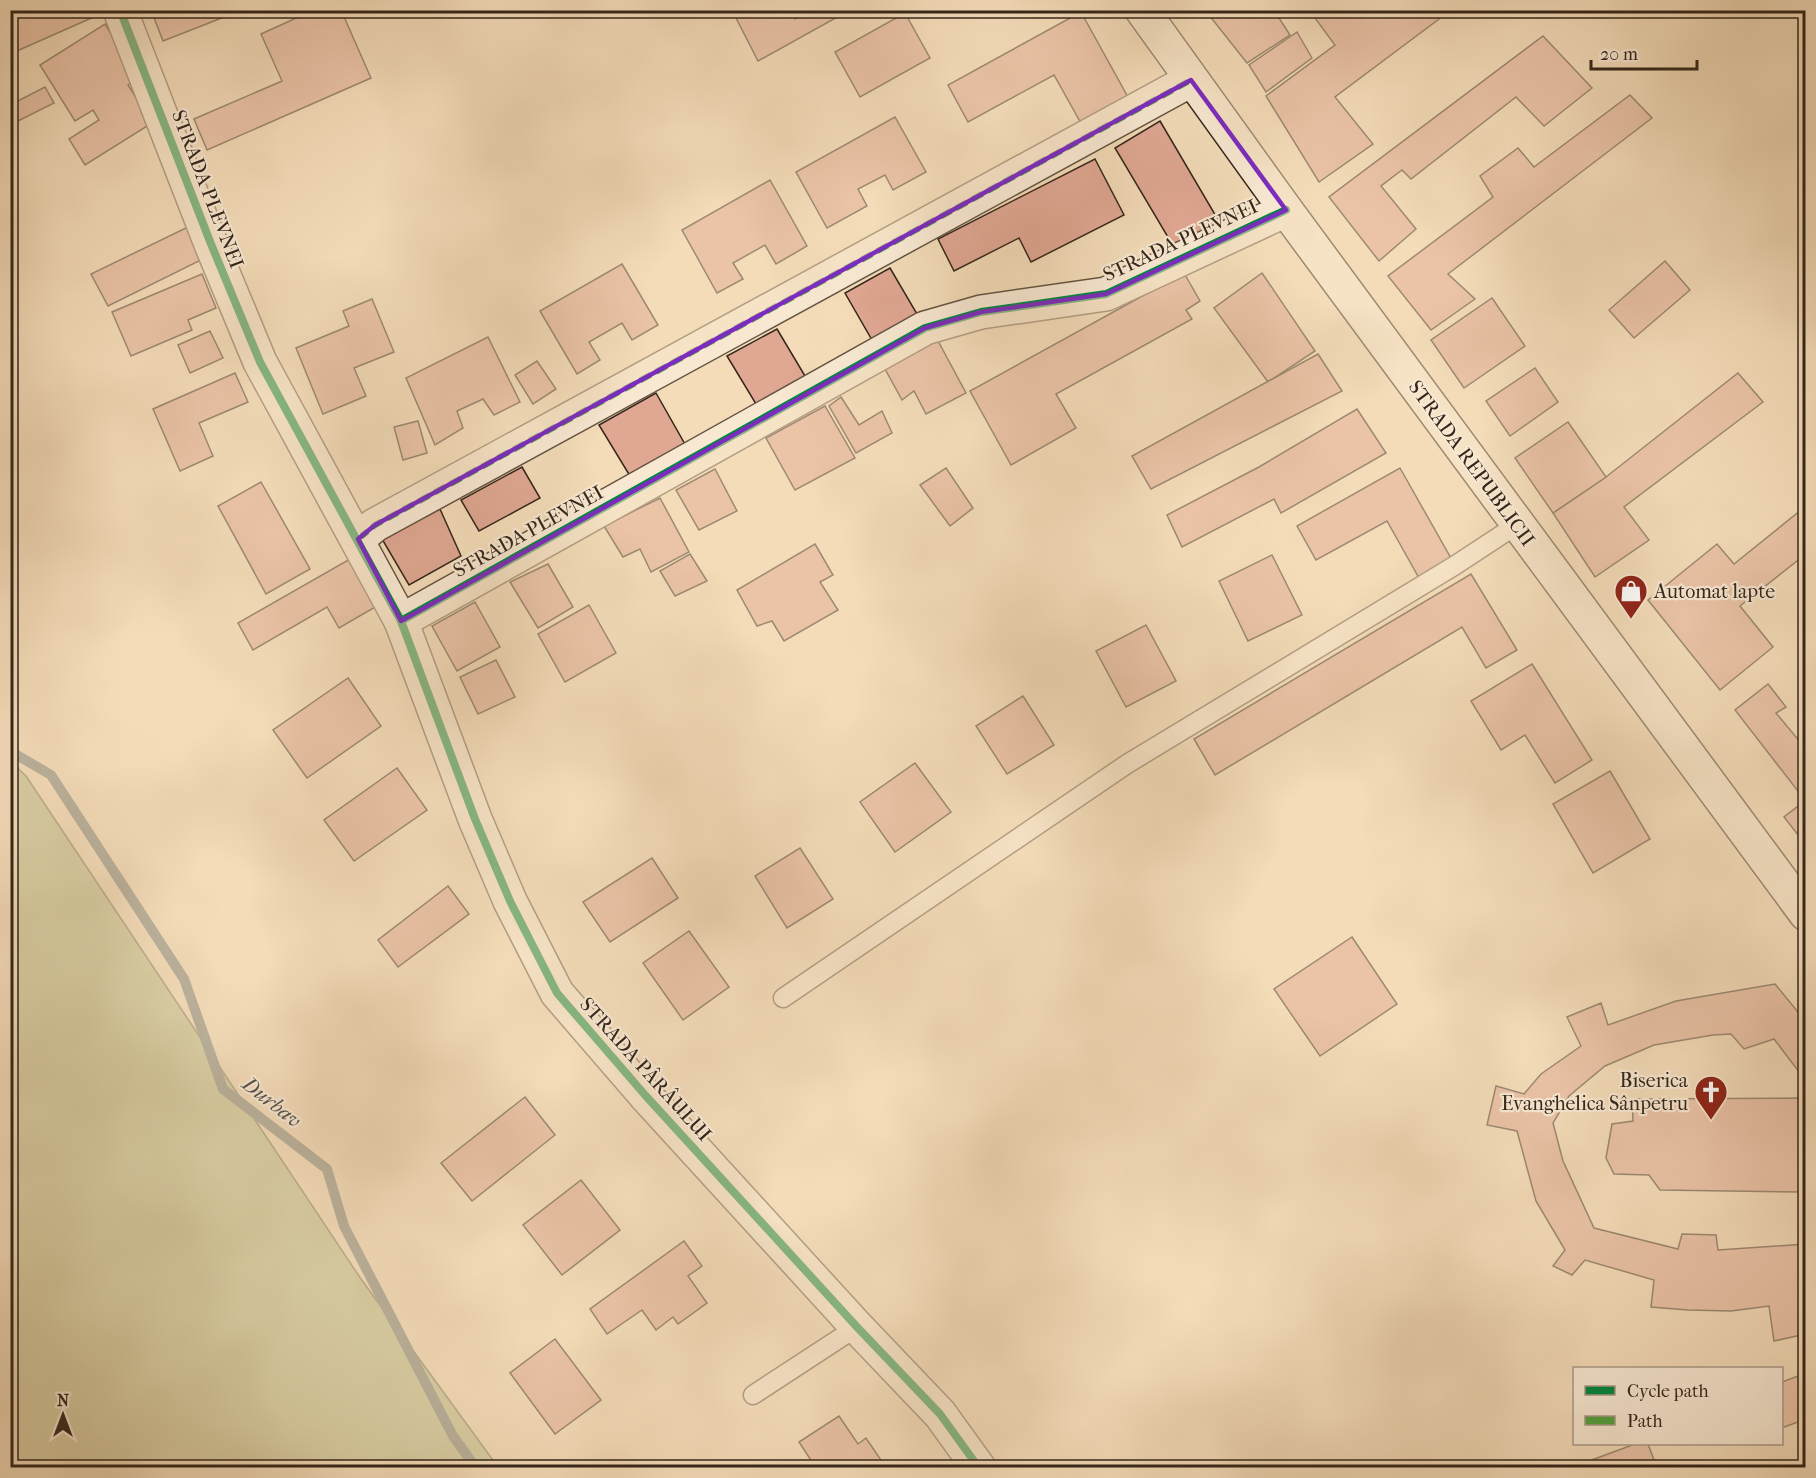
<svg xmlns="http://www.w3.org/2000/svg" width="1816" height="1478" viewBox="0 0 1816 1478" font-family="'IM FELL French Canon',serif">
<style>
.green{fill:#bcc08f;stroke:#787355;stroke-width:1.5}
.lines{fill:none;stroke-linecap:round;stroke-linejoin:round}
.stream{stroke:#757e7a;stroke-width:10}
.building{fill:#e0a793;stroke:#34261b;stroke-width:1.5}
.service-casing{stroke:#645442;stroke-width:21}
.minor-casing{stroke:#645442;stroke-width:36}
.secondary-casing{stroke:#34261b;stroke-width:36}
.service{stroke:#f8e8d2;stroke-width:18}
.minor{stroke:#f8e8d2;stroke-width:33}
.secondary{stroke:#f8e8d2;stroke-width:33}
.quiet{stroke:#53a340;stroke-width:6;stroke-dasharray:12 6;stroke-linecap:butt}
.cycleway-casing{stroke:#f8e8d2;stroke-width:11}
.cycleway{stroke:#00873e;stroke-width:8}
.marked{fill:none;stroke:#7b2cbf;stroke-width:4.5;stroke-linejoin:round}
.labels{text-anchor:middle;stroke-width:4.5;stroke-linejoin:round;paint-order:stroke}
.street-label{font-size:20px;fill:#34261b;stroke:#f8e8d2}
.poi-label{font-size:20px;fill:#34261b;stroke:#f8e8d2;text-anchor:start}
.water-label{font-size:21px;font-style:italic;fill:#54524b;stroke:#f8e8d2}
</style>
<rect width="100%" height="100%" fill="#f4dcb9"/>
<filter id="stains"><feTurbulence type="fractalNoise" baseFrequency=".00333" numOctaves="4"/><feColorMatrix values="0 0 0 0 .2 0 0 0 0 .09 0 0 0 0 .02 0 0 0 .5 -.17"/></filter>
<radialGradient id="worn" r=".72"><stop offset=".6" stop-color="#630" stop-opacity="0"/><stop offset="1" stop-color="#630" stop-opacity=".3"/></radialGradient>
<!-- green -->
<polygon class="green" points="11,762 26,776 361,1279 498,1467 11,1467"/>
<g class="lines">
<!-- stream -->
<polyline class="stream" points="10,751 51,775 184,979 223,1089 327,1169 344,1226 453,1436 476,1468"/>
</g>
<!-- building -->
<g class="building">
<polygon points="28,10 94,10 96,16 10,54 10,18"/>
<polygon points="151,10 242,10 163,41"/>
<polygon points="314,10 341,10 371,78 207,150 194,119 282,81 261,34"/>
<polygon points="732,10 791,10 795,19 810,10 850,10 758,61"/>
<polygon points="1205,10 1274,10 1290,35 1247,63"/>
<polygon points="1326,10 1356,10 1361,18 1372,10 1451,10 1335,97 1373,144 1319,182 1266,96 1335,45 1315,18"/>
<polygon points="1081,12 1129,99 1082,125 1054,75 968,122 948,85"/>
<polygon points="905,13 930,58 860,97 835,52"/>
<polygon points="105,24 139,78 128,85 152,123 85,165 69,139 99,120 93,110 75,121 40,65"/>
<polygon points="1297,32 1312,58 1266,92 1249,65"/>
<polygon points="1543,36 1592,88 1544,126 1516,97 1411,179 1402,170 1381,186 1416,229 1379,261 1329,197"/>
<polygon points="45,87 54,103 10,125 10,105"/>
<polygon points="1630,95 1652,118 1448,274 1475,299 1431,330 1388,276 1493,197 1480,176 1518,148 1534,167"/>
<polygon points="895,117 926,172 893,190 885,175 858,189 867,206 827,228 796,172"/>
<polygon points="1160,121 1220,223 1175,249 1115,148"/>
<polygon points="1095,159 1124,215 1031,262 1019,238 954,271 938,239"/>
<polygon points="770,180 807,246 776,264 765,245 733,263 743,279 717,293 682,230"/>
<polygon points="190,226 205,258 108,306 91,274"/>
<polygon points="1665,261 1690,290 1634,338 1609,310"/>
<polygon points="622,264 658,325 632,340 622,323 589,342 600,360 577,374 540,311"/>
<polygon points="890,268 917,314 872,340 845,293"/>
<polygon points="1184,273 1200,301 1186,310 1192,319 1056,394 1076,428 1011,465 970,391"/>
<polygon points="1262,273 1315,351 1268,382 1214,308"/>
<polygon points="202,274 216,308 188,320 192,330 131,356 112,312"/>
<polygon points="1492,298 1525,346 1464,388 1431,340"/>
<polygon points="372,299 394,352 354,368 366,396 323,414 296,348 349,326 343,311"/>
<polygon points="777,329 808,381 759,409 727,356"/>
<polygon points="210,331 223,358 190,373 178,345"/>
<polygon points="488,337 520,402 494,415 483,399 457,411 463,428 435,445 406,378"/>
<polygon points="937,339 966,393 926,414 914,391 902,400 885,369"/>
<polygon points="1318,354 1342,391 1151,489 1132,456"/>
<polygon points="537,361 556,389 533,404 515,375"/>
<polygon points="1535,368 1558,402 1510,436 1486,401"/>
<polygon points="235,373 248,402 199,423 213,456 180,471 153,409"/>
<polygon points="1738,373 1763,402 1624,507 1649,540 1595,577 1553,513 1606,477"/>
<polygon points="656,393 686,446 630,476 599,425"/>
<polygon points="841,397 859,425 882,411 892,433 856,453 829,406"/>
<polygon points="825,406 855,458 795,490 766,438"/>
<polygon points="1357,409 1386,453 1281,513 1274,499 1182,547 1167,515 1259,467"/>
<polygon points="418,421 427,453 403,460 394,427"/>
<polygon points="1568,422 1606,477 1553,513 1515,458"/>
<polygon points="522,467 540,498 479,531 461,500"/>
<polygon points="946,468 973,508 950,526 920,485"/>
<polygon points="1400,468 1452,560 1419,578 1387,521 1316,560 1297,526"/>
<polygon points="715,469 737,511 699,530 676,490"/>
<polygon points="261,482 310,569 266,594 218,506"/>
<polygon points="660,498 689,552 651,572 640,549 623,557 604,526"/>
<polygon points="1806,506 1806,554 1740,606 1773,647 1720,690 1648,600 1717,544 1734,564"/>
<polygon points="440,509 461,556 409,585 382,539"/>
<polygon points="815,544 833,575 820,582 838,610 784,641 772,621 757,626 737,590"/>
<polygon points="690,554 707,581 675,596 660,571"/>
<polygon points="1272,555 1302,615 1248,641 1219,581"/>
<polygon points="350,559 377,606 339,628 327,607 253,650 238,623"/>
<polygon points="548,564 573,607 538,628 510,582"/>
<polygon points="1471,574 1517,650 1486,668 1462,627 1215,775 1194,739"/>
<polygon points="475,602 500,647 457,671 432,626"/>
<polygon points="589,605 616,653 565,682 538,634"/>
<polygon points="1146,625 1176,681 1126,707 1096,651"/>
<polygon points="496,660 515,697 478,714 460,677"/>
<polygon points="1532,664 1592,760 1555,783 1525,735 1501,750 1471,701"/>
<polygon points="348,678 381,726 307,778 273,730"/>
<polygon points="1768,684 1786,707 1776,713 1806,749 1806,791 1801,795 1735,710"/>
<polygon points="1023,696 1054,745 1007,774 976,726"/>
<polygon points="915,763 951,812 895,852 860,802"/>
<polygon points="397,768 427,810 354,861 324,820"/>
<polygon points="1610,771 1650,839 1593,873 1553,804"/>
<polygon points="1806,800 1806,845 1784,817"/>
<polygon points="800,848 833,899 787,928 755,876"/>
<polygon points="652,858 678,898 610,942 583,902"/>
<polygon points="448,886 469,914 398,967 378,940"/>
<polygon points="689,931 729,987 683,1020 643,963"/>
<polygon points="1352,937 1397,1004 1320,1056 1274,989"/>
<polygon points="1775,984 1806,1022 1806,1081 1774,1039 1744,1049 1731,1034 1713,1035 1654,1045 1605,1066 1569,1096 1553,1123 1563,1161 1594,1228 1678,1249 1682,1234 1716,1235 1718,1250 1806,1244 1806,1334 1774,1341 1769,1306 1731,1311 1688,1310 1651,1307 1654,1280 1585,1260 1572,1275 1553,1266 1565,1250 1536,1201 1517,1131 1487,1125 1496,1086 1524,1094 1541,1074 1581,1046 1567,1017 1601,1003 1608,1025 1676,1001"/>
<polygon points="525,1097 555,1135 472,1201 441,1163"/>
<polygon points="1806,1098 1806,1173 1799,1192 1660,1190 1649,1175 1614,1174 1606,1158 1612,1124 1633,1121 1632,1099"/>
<polygon points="581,1180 620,1230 562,1275 523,1225"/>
<polygon points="684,1241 702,1266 688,1276 707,1303 678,1324 673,1317 656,1330 642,1310 607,1334 590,1309"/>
<polygon points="555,1339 601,1400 555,1434 510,1373"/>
<polygon points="1806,1373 1806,1419 1782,1428 1782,1382"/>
<polygon points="839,1416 858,1444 866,1438 883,1463 877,1468 816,1468 799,1442"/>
<polygon points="1635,1444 1648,1444 1657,1468 1570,1468"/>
</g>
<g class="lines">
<!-- service casing -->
<g class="service-casing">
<g id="service">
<polyline points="783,998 1127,764 1454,566 1518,524"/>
<polyline points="753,1395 857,1327"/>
</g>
</g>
<!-- minor casing -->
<g class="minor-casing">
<g id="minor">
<polyline points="120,10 211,244 260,362 401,621 475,819 510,901 557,993 645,1095 857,1327 940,1414 979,1468"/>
<polyline points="358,539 375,525 1191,80"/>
<polyline points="401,621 925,328 981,312 1106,294 1286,210"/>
</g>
</g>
<!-- secondary casing -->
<g class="secondary-casing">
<polyline id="secondary" points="1142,10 1286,210 1806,914"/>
</g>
<!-- service -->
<use href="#service" class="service"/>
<!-- minor -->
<use href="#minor" class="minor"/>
<!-- secondary -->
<use href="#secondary" class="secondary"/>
<!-- quiet -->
<polyline class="quiet" points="358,539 375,525 1191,80"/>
<!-- cycleway casing -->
<g class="cycleway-casing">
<g id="cycleway">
<polyline points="120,10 211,244 260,362 401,621 475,819 510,901 557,993 645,1095 857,1327 940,1414 979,1468"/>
<polyline points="401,621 925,328 981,312 1106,294 1286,210"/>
</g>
</g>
<!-- cycleway -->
<use href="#cycleway" class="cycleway"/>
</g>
<!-- marked area -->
<path d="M0 0H1816V1478H0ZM1191,80L1286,210L1106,294L981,312L925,328L401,621L358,539L375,525Z" fill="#f4dcb9" fill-opacity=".55" fill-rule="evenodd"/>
<path class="marked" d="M1191,80L1286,210L1106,294L981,312L925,328L401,621L358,539L375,525Z"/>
<!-- icons -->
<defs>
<g id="shop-pin" transform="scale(1.725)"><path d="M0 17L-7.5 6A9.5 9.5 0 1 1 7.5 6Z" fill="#8f2418" stroke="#f8e8d2"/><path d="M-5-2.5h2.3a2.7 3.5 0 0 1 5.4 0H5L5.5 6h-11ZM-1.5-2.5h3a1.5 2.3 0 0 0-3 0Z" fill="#fff"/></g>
<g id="church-pin" transform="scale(1.725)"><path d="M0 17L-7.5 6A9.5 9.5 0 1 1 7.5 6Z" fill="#8f2418" stroke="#f8e8d2"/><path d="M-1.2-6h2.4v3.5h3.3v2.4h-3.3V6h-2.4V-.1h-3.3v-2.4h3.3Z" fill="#fff"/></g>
</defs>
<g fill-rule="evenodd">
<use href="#shop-pin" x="1631" y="591"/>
<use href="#church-pin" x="1711" y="1092"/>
</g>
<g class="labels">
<!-- street labels -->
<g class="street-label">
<text transform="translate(208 189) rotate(69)" y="7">STRADA PLEVNEI</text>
<text transform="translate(1180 240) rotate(-25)" y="7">STRADA PLEVNEI</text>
<text transform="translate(1472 463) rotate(54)" y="7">STRADA REPUBLICII</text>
<text transform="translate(528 531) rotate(-29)" y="7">STRADA PLEVNEI</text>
<text transform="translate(646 1069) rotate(48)" y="7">STRADA PÂRÂULUI</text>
</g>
<!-- poi labels -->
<g class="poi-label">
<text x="1654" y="598">Automat lapte</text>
<text x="1688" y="1087" text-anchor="end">Biserica<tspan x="1688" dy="23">Evanghelica Sânpetru</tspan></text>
</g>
<!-- water labels -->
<g class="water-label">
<text transform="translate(272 1102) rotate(38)" y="7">Durbav</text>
</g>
</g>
<!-- margin -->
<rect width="1816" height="1478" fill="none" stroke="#f4dcb9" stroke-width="36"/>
<rect x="12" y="12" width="1792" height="1454" fill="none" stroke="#34261b" stroke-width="3"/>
<rect x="18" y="18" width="1780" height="1442" fill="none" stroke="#34261b" stroke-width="1.5"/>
<!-- legend -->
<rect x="1573" y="1367" width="210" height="78" fill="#f8e8d2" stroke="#aa9a89" stroke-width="1.5"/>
<rect x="1585" y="1386" width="30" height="9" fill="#00873e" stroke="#aa9a89" stroke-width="1.5"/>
<text x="1627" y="1397" font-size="18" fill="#34261b">Cycle path</text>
<rect x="1585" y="1416" width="30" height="9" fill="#53a340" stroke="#aa9a89" stroke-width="1.5"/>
<text x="1627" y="1427" font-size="18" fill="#34261b">Path</text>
<!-- north arrow -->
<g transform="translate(63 1415)" stroke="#f8e8d2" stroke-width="4.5" paint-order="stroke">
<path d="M0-4.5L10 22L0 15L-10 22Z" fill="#34261b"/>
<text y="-9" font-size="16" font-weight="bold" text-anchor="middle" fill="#34261b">N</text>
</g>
<!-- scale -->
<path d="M1591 60v9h106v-9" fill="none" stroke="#34261b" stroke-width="3"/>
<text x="1600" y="60" font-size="18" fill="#34261b" stroke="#f8e8d2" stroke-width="4.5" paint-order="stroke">20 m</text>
<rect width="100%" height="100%" filter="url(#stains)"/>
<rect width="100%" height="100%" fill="url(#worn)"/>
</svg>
